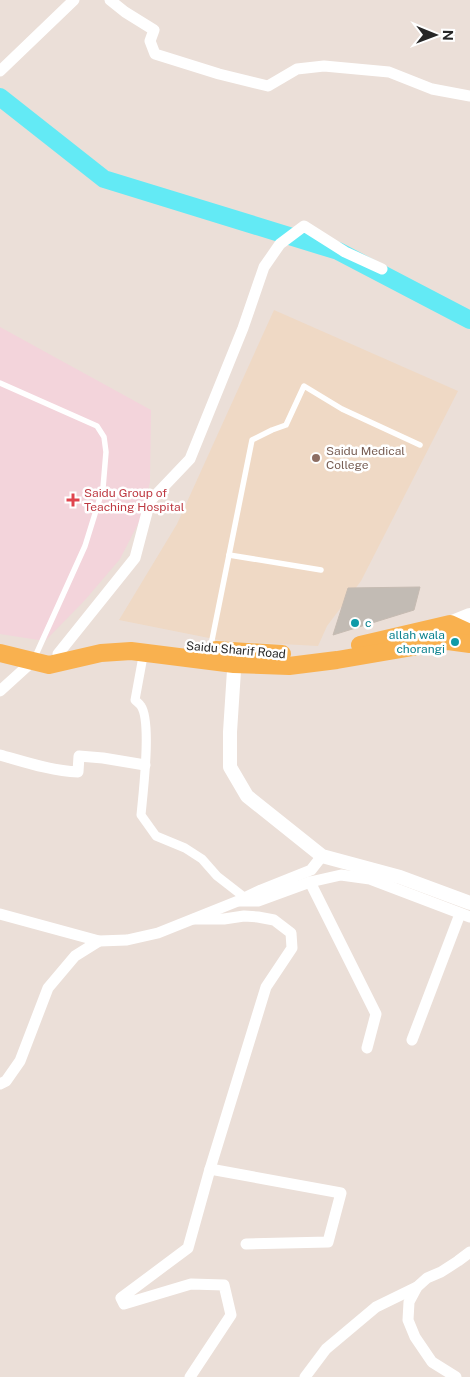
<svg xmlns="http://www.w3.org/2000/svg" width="470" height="1377" viewBox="0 0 470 1377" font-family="'Public Sans',sans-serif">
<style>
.education{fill:#efd9c5}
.medical{fill:#f3d4db}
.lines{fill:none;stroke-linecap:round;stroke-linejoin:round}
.river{stroke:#63eaf5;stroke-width:18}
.building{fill:#c2bbb4;stroke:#c6bbb2}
.service{stroke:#fff;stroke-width:5.5}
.pedestrian{stroke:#fff;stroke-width:9}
.minor{stroke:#fff;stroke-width:11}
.tertiary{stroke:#fff;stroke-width:14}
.secondary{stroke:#fff;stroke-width:16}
.primary{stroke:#f9b14f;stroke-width:18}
.education-dot{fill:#8d6e63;stroke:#fff;stroke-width:2}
.health-dot{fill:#e0444e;stroke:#fff;stroke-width:2}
.culture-dot{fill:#0f9aa8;stroke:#fff;stroke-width:2}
.labels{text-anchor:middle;stroke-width:5;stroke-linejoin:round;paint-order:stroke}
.education-label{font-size:12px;fill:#785e54;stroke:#fff;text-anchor:start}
.health-label{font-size:12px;fill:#be3a42;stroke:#fff;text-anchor:start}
.culture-label{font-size:12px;fill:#0d838f;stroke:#fff;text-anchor:start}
.street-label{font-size:12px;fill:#272727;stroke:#fff}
</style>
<rect width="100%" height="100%" fill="#ebdfd8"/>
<!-- education -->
<polygon class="education" points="274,310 458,391 361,581 327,626 318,646 224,641 119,620 177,524"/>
<!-- medical -->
<polygon class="medical" points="0,327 151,410 150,482 141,518 120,559 85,600 45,641 0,634"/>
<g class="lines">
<!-- river -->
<polyline class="river" points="0,97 104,179 338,251 470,320"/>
</g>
<!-- building -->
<polygon class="building" points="420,587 414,610 333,635 348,588"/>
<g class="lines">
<!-- service -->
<g class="service">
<polyline points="0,383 97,426 104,437 106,452 103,488 85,546 34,659"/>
<polyline points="229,555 321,570"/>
<polyline points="210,650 252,440 272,430 286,425 304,386 342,409 420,445"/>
</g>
<!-- pedestrian -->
<path class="pedestrian" d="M144,651L135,700C137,702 140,704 141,706C152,722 143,793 141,815L156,836L185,848L202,859L217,876L244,897"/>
<!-- minor -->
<g class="minor">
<polyline points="110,0 125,12 154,30 150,41 155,54 219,74 268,86 297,69 324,66 389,72 432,89 470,96"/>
<polyline points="0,71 74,0"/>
<polyline points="58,654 135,558 150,501 190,459 243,328 264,267 280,244 304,226 345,252 382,269"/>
<polyline points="0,691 33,661"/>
<path d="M0,755C25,762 52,771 78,772L79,756L103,758L145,765"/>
<polyline points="310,882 376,1014 367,1048"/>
<polyline points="240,901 258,901 310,882 341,875 370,879 470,917"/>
<polyline points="0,914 99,941 127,940 158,933 238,901 261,890 311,870 322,856"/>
<polyline points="412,1040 460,914"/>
<polyline points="0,1084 6,1081 20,1061 48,988 75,956 99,941"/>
<polyline points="210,1169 341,1193 328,1242 246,1244"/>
<polyline points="190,1377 231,1315 224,1285 191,1284 124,1304 121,1298 188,1248 210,1169 266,987 292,948 291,933 274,920 258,917 244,916 224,919 194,919"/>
<polyline points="305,1377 326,1349 376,1307 417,1287"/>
<polyline points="456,1377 432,1362 415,1337 408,1320 409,1302 417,1287 427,1278 441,1272 458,1261 470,1252"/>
</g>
<!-- tertiary -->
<polyline class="tertiary" points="235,655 230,732 230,767 247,796 322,856 400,877 470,903"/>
<!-- secondary -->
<polyline class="secondary" points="450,624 470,616"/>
<!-- primary -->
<g class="primary">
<polyline points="360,645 450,624 470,633"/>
<polyline points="216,650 282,654"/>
<polyline points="0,653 49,665 101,653 131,651 234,664 289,666 337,660 448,641 470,644"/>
</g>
</g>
<!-- markers -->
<circle class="education-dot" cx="316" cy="458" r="5"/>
<path class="health-dot" d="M70.5 492.5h5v5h5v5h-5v5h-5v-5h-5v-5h5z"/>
<g class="culture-dot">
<circle cx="355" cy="623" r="5"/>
<circle cx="455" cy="642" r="5"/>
</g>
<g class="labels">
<!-- education labels -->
<g class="education-label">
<text x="326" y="455">Saidu Medical<tspan x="326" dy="14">College</tspan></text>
</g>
<!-- health labels -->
<g class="health-label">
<text x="84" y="497">Saidu Group of<tspan x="84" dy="14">Teaching Hospital</tspan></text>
</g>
<!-- culture labels -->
<g class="culture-label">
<text x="365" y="627">c</text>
<text x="445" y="639" text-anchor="end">allah wala<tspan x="445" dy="14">chorangi</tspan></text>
</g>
<!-- street labels -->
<g class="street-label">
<text transform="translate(236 650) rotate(5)" y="4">Saidu Sharif Road</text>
</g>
</g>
<!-- north arrow -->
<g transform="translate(435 35) rotate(91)" stroke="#ffffff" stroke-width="4" paint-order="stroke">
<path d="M0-4L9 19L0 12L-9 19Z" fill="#272727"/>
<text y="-8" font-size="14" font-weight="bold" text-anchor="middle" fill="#272727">N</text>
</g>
</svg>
